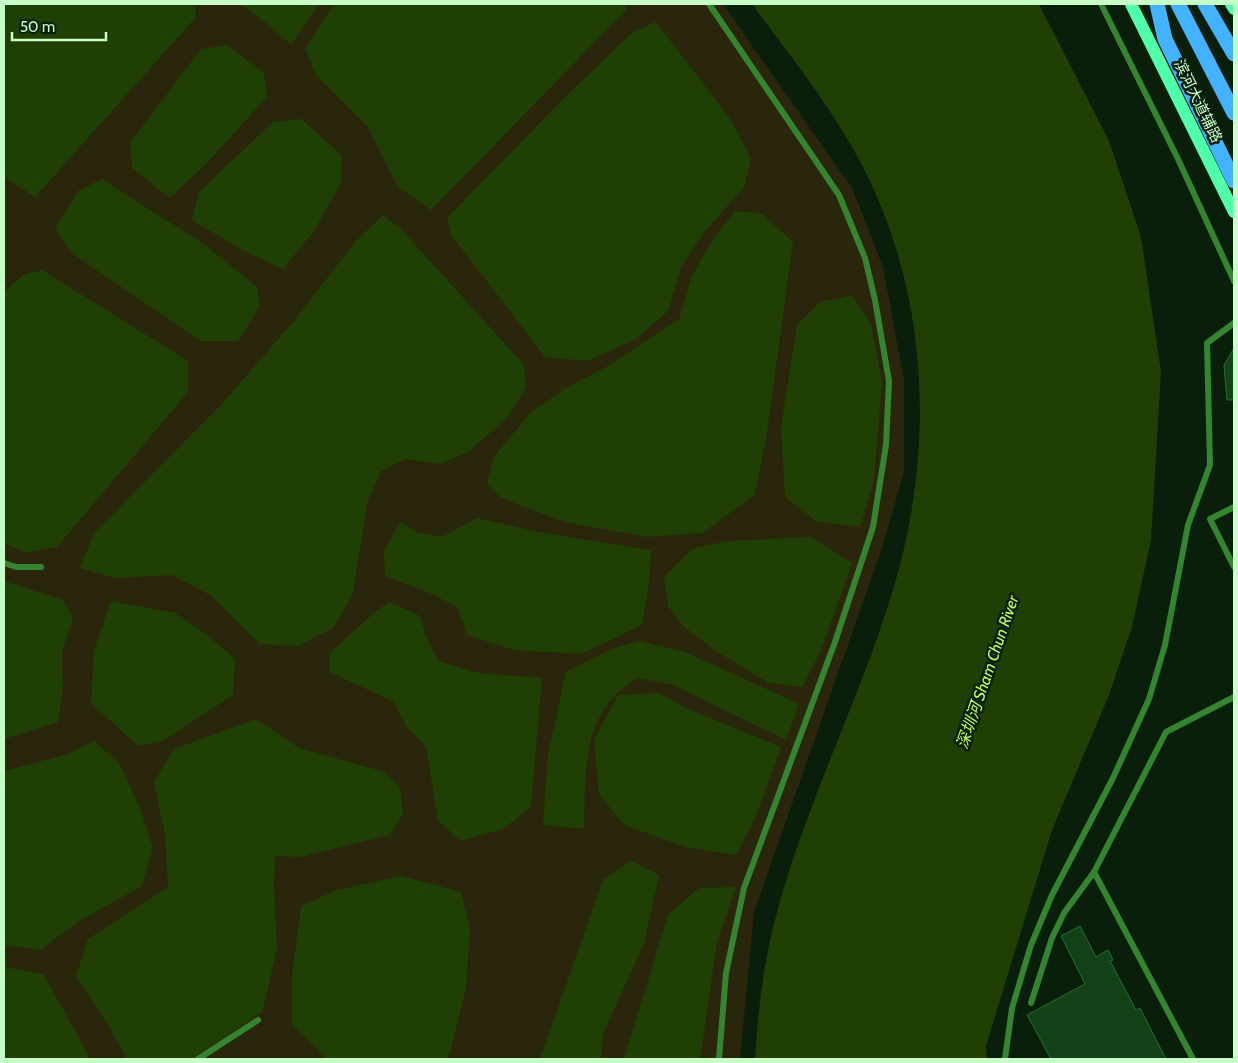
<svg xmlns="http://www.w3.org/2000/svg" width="1238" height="1063" viewBox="0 0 1238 1063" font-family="Cabin,'Noto Sans SC',sans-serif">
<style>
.green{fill:#2a260c}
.water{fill:#203f04}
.building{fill:#144218;stroke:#23712a}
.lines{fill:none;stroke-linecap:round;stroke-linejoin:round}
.lane{stroke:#358430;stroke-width:6}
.primary{stroke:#4fffaa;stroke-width:12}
.highway{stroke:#43b2ff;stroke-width:15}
.labels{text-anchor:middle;stroke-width:5;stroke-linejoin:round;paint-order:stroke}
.street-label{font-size:15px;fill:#c8ffc9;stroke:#0a1f0b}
.water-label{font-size:16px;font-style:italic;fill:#c3ff56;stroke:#0a1f0b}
</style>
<rect width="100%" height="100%" fill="#0a1f0b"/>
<!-- green -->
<polygon class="green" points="4,4 723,4 840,171 852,188 883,267 904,380 904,472 882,548 754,912 740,1059 4,1059"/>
<!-- water -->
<g class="water">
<polygon points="4,4 195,4 196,17 35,197 4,177"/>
<polygon points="240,4 319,4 291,45 270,26"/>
<polygon points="334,4 627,4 626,10 431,210 398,187 368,127 316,75 305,49"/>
<path d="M752,4H1039L1109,141L1141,237L1161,372L1151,540L1132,627L1109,695L1052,830L986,1046L987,1059H755C758,1013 763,965 775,920C804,807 859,702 893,590C935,451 930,298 863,167C833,109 791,57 752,4Z"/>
<polygon points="656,22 731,120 751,159 744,187 702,235 681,267 668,311 636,339 587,361 545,357 452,236 447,218 569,93 633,32"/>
<polygon points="227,45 264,73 267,97 206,164 170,198 132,168 130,143 201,49"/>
<polygon points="301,119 342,155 341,183 314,231 283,269 242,250 192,220 199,192 273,122"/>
<polygon points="102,179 205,245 257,287 260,306 238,341 201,341 73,254 55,229 78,191"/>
<polygon points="735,211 762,214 793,242 767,433 755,495 702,533 646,537 565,522 501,498 487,484 493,458 530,413 566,388 608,366 679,319 691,278 713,239"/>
<polygon points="383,215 400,228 524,365 526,388 507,418 468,452 440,464 405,459 381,471 367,503 353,594 333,628 298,646 260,644 210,595 172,575 115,578 80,568 94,533 220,406 293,322 356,241"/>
<polygon points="42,270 188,361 188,392 57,547 26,553 4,543 4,292 23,275"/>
<polygon points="852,295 871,325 882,382 874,480 860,527 816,521 785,497 781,427 797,325 820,302"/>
<polygon points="477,518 543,533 651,550 649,584 642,625 581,654 514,650 467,635 457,607 432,594 385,576 384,551 400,522 417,532 442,537"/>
<polygon points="811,537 852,563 821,651 802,687 769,683 716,651 683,626 668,606 664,577 692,549 727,541"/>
<polygon points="4,581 63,600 73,618 62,652 63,689 58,722 4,739"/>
<polygon points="111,601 175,613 206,634 235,659 233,695 165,740 138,746 91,703 94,650"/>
<polygon points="389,602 420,616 427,639 438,661 479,673 542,678 531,807 503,829 460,841 438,820 426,747 406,726 394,702 330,672 330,653 376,611"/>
<path d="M640,641L685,652L799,704L786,740L671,684L637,678C580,713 586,771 584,829L543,825L548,754L566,672L614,648Z"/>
<polygon points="659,693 690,710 781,747 756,816 736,855 686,847 624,825 599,794 594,740 618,695"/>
<polygon points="256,719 299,748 385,772 400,788 403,814 390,835 301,857 275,856 274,885 277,950 262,1012 192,1059 127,1059 107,1023 76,976 88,939 168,887 165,835 154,782 174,749"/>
<polygon points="94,741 119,763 140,808 153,848 142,886 79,921 40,950 4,945 4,771 68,754"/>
<polygon points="631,861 659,875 644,943 603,1034 601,1059 540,1059 603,880"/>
<polygon points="401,876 461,892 470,929 466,989 449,1055 446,1059 328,1059 292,1025 292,976 301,906 337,890"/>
<polygon points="736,887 717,942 700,1059 624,1059 668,915 699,888"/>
<polygon points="4,967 43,974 87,1052 87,1059 4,1059"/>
</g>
<!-- building -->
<g class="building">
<polygon points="1234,348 1234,400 1227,400 1224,365"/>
<polygon points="1080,926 1096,957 1108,950 1113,960 1110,961 1136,1010 1140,1008 1166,1059 1051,1059 1027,1015 1085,984 1061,936"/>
</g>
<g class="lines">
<!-- lane -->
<g class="lane">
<polyline points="709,4 839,195 865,258 875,300 889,381 886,445 873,527 835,642 744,888 726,973 719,1059"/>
<polyline points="1101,4 1178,159 1234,281"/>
<polyline points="1234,507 1210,519 1234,567"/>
<polyline points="4,563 16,567 41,567"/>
<polyline points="1094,872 1193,1059"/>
<polyline points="1031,1003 1052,938 1064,913 1094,872 1166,732 1234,697"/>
<polyline points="198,1059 258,1020"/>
<polyline points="1005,1059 1012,1008 1031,945 1052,895 1113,778 1149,699 1165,645 1188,525 1210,465 1207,343 1234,323"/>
</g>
<!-- primary -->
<g class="primary">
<polyline points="1131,4 1234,212"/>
<polyline points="1231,4 1234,9"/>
</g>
<!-- highway -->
<g class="highway">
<polyline points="1157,4 1165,39 1234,181"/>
<polyline points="1178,4 1234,113"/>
<polyline points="1205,4 1234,54"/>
</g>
</g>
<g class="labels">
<!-- street labels -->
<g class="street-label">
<text transform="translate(1198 101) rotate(64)" y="5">滨河大道辅路</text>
</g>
<!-- water labels -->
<g class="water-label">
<text transform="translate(987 672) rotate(-71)" y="6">深圳河 Sham Chun River</text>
</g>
</g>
<!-- border -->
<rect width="1238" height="1063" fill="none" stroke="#c8ffc9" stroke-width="10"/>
<!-- scale -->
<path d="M12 32v8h94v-8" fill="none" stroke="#c8ffc9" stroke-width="2.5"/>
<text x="20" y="32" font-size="15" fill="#c8ffc9" stroke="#0a1f0b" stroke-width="4" paint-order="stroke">50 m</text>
</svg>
